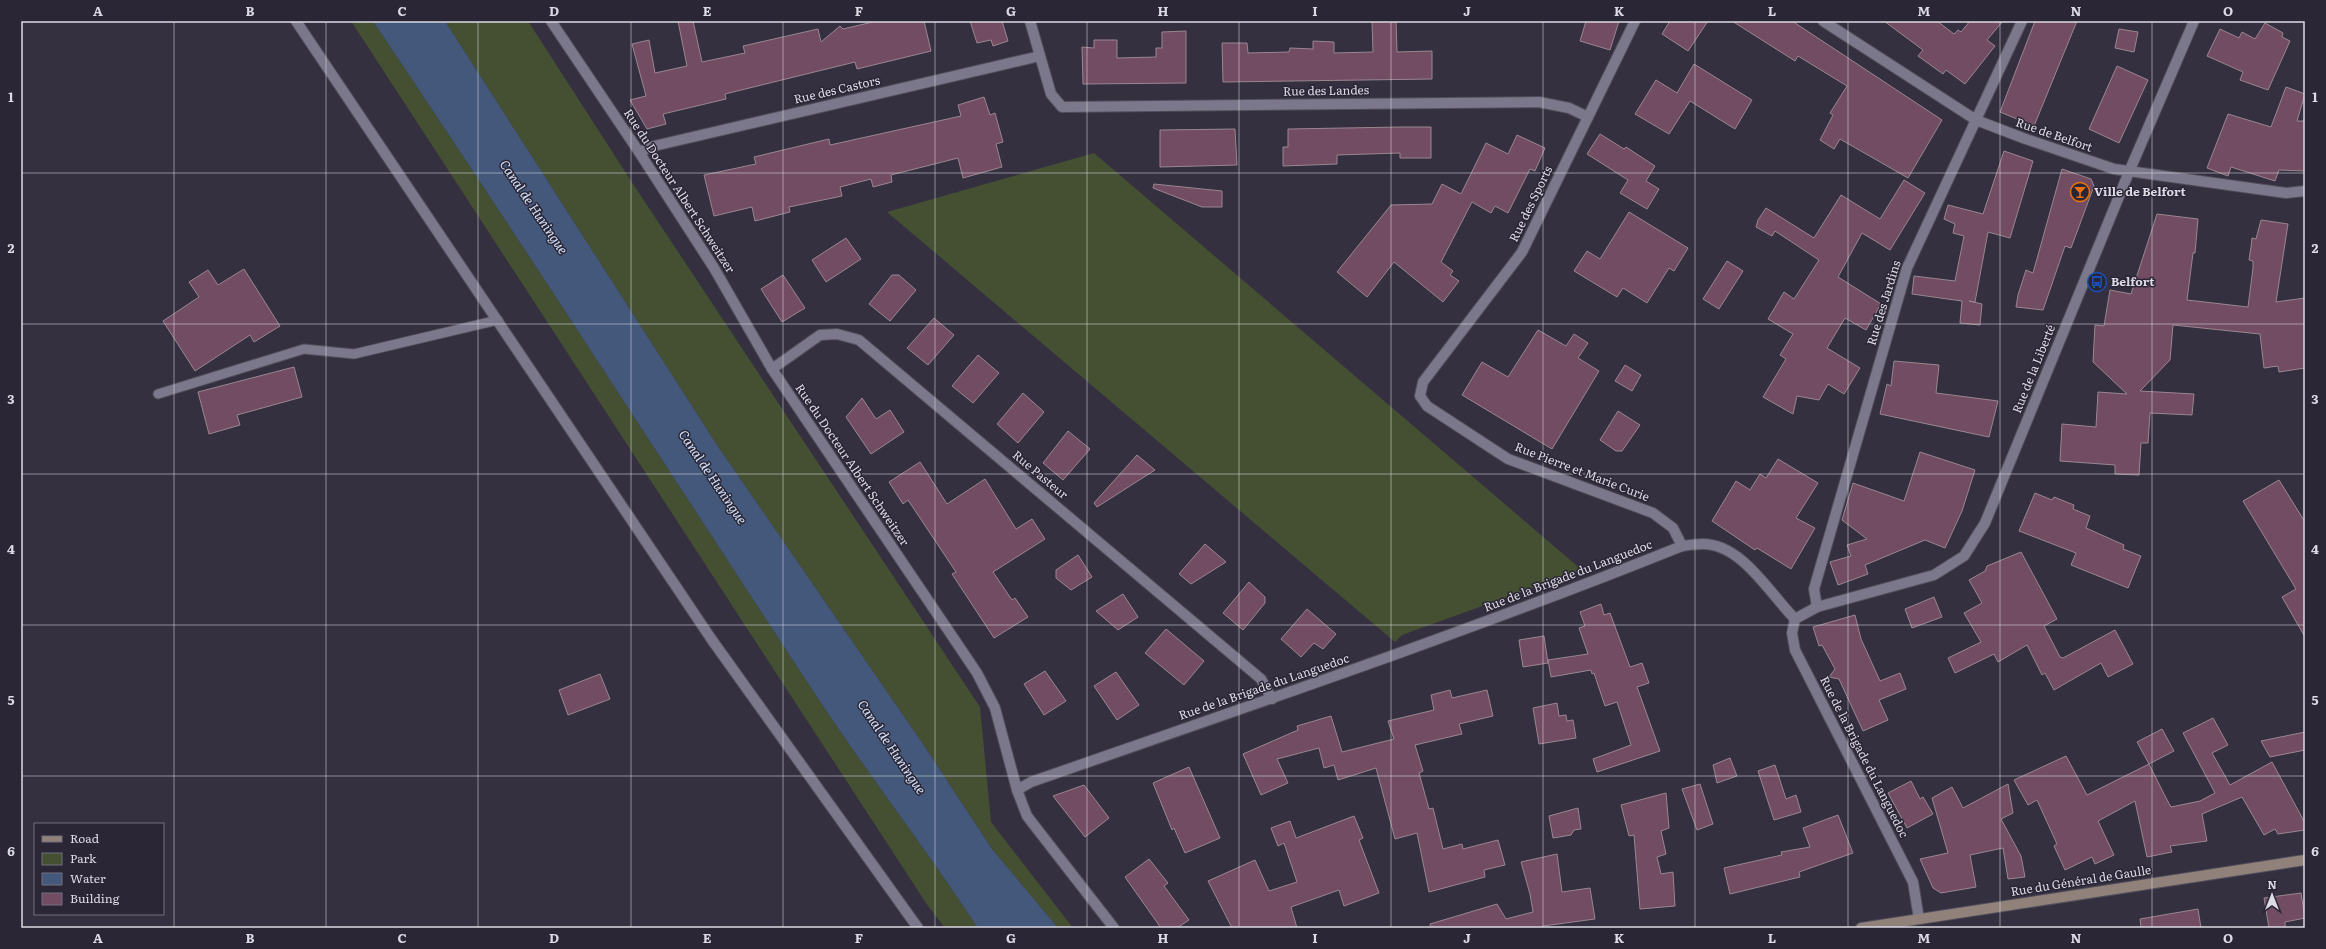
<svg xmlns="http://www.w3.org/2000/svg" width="2326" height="949" viewBox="0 0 2326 949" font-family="Literata,serif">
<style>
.green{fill:#455033}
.water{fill:#43587a}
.building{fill:#724c62;stroke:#9a8691}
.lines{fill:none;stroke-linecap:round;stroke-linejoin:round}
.lane-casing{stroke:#524e5b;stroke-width:11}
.street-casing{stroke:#524e5b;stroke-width:12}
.secondary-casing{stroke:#524e5b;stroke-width:12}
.lane{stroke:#7c788b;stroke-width:9}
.street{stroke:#7c788b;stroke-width:10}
.secondary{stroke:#90827a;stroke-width:10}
.grid{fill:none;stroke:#dcdae4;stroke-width:1;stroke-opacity:0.55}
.labels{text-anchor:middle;stroke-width:3;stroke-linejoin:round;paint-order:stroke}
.street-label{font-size:12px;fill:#dcdae4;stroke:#2a2636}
.poi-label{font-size:12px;font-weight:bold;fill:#dcdae4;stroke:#2a2636;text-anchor:start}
.water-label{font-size:13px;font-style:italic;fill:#d4e3fb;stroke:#2a2636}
.neatline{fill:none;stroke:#dcdae4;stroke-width:1.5}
.grid-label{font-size:13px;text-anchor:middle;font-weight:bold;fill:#dcdae4}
</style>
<rect width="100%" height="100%" fill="#343040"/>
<!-- green -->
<g class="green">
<path d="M351,21H373C523,244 668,470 815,694C868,774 926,849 978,928H945L928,906Z"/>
<polygon points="445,21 528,21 633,184 980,707 991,822 1073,928 1058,928 992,849 923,744 717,445"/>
<polygon points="1094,153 1582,570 1402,635 1395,642 887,212"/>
</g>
<!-- water -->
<path class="water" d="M373,21H445L717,445L923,744L992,849L1058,928H978C926,849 868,774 815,694C668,470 523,244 373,21Z"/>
<!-- building -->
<g class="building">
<polygon points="678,21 693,21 702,62 745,53 743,46 818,29 821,42 840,26 843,29 877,21 924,21 931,51 857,69 855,62 725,94 726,99 663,114 666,124 647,129 630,100 646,96 632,44 649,40 655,73 687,66"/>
<polygon points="970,21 1002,21 1008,41 993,46 991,40 977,43"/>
<polygon points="1372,21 1396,21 1397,52 1432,51 1432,79 1223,82 1222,43 1247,43 1248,53 1289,52 1290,48 1313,49 1313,41 1334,42 1334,53 1373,52"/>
<polygon points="1586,21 1619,21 1610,50 1580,41"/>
<polygon points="1670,21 1708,21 1688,51 1662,34"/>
<polygon points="1732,21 1792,21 1942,120 1908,178 1840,139 1834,149 1820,140 1833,115 1830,113 1847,86 1798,56 1795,61"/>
<polygon points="1884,21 1937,21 1954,34 1958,30 1961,32 1970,21 2003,21 1987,40 1995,46 1965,84 1946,70 1943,74 1918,56 1923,50"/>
<polygon points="2035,21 2077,21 2034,126 2000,112"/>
<polygon points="2265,23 2283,33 2282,37 2290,41 2268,90 2240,80 2243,72 2207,56 2220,29 2239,38 2242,32 2255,39"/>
<polygon points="2119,29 2138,32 2134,52 2115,48"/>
<polygon points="1186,31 1186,83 1083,84 1082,47 1094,48 1094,40 1117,40 1117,58 1156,57 1156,48 1162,48 1162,32"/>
<polygon points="1694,64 1752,100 1735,129 1690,101 1669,134 1635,114 1656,80 1677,93"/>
<polygon points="2117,66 2148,80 2119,143 2089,129"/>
<polygon points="2286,87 2305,94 2297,121 2305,121 2305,171 2279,170 2275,181 2231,167 2228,176 2207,168 2228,114 2271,127"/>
<polygon points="984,97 990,115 995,113 1003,142 996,144 1002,167 963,178 958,158 891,175 892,182 873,187 871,179 840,187 842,196 789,207 790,212 755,221 752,207 714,216 704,175 756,164 754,157 829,139 830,145 961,116 958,105"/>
<polygon points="1400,127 1431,127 1431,158 1400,158 1400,153 1337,155 1337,164 1283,166 1283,147 1288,147 1288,129"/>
<polygon points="1235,129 1237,165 1160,167 1160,130"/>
<polygon points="1600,134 1624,149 1626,147 1655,166 1646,181 1659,189 1647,209 1620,193 1628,180 1587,154"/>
<polygon points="1517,135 1545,148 1535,171 1530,169 1508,213 1495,206 1491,213 1472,202 1441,262 1453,271 1450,275 1459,281 1443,302 1394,262 1367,297 1337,272 1391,205 1432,204 1442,184 1461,194 1486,143 1508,154"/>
<polygon points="2004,151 2033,161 2010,238 1988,232 1975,302 1969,301 1982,304 1980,325 1960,323 1962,301 1912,294 1914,276 1955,281 1964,236 1953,233 1955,224 1944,219 1948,205 1983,214"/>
<polygon points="2062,169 2091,179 2094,186 2071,248 2065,246 2043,310 2016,307 2018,295 2026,270 2033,273"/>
<polygon points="1904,180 1925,193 1890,250 1862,233 1838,277 1881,304 1866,330 1845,318 1827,348 1860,368 1844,394 1828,384 1819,400 1797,396 1793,414 1763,397 1786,359 1780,355 1793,334 1768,319 1784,292 1794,299 1819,260 1775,231 1772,236 1756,227 1758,220 1766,208 1814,238 1841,195 1880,219"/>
<polygon points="1154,184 1222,191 1222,207 1202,207 1153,188"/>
<polygon points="1629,212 1688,248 1674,271 1669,268 1647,303 1623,288 1617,297 1574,271 1587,251 1600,259"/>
<polygon points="2157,214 2198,219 2195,253 2193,253 2187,300 2248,307 2253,268 2253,261 2249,260 2251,247 2252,238 2256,239 2261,220 2288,224 2276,302 2305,298 2305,368 2279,372 2278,366 2264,368 2260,334 2173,325 2170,360 2140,391 2194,394 2192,415 2150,413 2148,443 2141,443 2139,475 2115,474 2115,465 2060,461 2062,424 2096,427 2098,392 2127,394 2093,362 2095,325 2104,326 2110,290 2131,294"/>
<polygon points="846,238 861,259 826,282 812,260"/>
<polygon points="1727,261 1743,271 1719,309 1703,299"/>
<polygon points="244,269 280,326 254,342 250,335 195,371 163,321 199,297 189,282 208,270 218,285"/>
<polygon points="783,275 805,308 782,322 761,289"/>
<polygon points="892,275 899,275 916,290 890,321 869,304"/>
<polygon points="934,318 954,335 928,365 907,348"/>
<polygon points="1538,330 1566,346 1574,334 1588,343 1578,358 1599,371 1552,449 1462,395 1482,362 1508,377"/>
<polygon points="978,355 999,373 973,403 952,386"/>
<polygon points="1894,361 1939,365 1936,393 1998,401 1989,437 1880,414 1887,384 1891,386"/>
<polygon points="1625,365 1641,375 1632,391 1615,381"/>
<polygon points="294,367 302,397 237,415 240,425 209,434 198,392"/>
<polygon points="1023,393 1044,412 1018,443 997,424"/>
<polygon points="862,398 876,419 890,410 904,432 871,454 846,417"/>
<polygon points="1618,411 1640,425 1622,451 1616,451 1600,440"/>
<polygon points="1068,431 1090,449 1063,480 1043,463"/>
<polygon points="1920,452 1975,470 1962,511 1945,548 1925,540 1865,565 1868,574 1838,585 1830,562 1851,556 1847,545 1867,539 1842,520 1853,483 1904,501"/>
<polygon points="1137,455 1155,470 1097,507 1094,503"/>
<polygon points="1778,459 1818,483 1796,518 1815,528 1791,569 1757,548 1755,550 1712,521 1736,481 1750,490 1760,474 1766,478"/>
<polygon points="920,462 947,504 985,479 1016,529 1032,519 1045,539 993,572 1012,600 1015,598 1028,617 994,638 952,574 956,572 908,500 903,504 889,482"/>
<polygon points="2279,480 2305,522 2305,637 2282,597 2296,589 2243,501"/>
<polygon points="2035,493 2052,500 2054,497 2074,505 2073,509 2090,516 2086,528 2124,545 2123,549 2141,556 2128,588 2071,565 2076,553 2019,531"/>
<polygon points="1205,544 1226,562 1191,584 1179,574"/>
<polygon points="2021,552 2057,619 2044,626 2060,657 2063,658 2115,630 2133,664 2108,677 2101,663 2054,690 2045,673 2042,675 2027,645 1998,662 1994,654 1955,673 1948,658 1981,642 1964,613 1982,603 1969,580 1985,571 1987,566"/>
<polygon points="1078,555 1092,577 1071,590 1056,578 1056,570"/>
<polygon points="1249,582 1265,597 1265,603 1243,630 1223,613"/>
<polygon points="1123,594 1138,617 1118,630 1096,611"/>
<polygon points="1934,597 1942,617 1912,628 1905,609"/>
<polygon points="1601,604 1604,615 1610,613 1630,667 1642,663 1649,683 1637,687 1660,751 1597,772 1593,759 1631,745 1617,702 1605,706 1594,673 1592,674 1591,670 1551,677 1548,660 1588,654 1579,628 1585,626 1580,612"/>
<polygon points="1307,609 1336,634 1323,649 1314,643 1301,657 1281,639"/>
<polygon points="1855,615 1861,639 1880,681 1900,673 1906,689 1879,700 1888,720 1863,731 1839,679 1829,677 1835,669 1822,645 1819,646 1813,627"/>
<polygon points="1166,629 1204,661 1184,685 1145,653"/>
<polygon points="1544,636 1548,663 1523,667 1519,640"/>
<polygon points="1045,671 1066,701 1044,715 1024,684"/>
<polygon points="1116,672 1139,705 1117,720 1094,686"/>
<polygon points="600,674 610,699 568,715 559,690"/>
<polygon points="1450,690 1452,698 1487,690 1493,716 1459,724 1462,734 1415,745 1423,771 1419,773 1429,809 1433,808 1443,849 1462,844 1463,849 1498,840 1505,865 1484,870 1485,877 1429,892 1417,833 1395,839 1376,768 1338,780 1334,765 1324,768 1319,748 1277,759 1288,783 1261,795 1243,754 1298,730 1297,726 1331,716 1342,752 1394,739 1388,721 1434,710 1431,695"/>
<polygon points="1557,703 1559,716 1566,715 1567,721 1573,720 1576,738 1539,744 1533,708"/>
<polygon points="2213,718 2228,745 2212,753 2230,785 2272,762 2305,823 2305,830 2278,834 2275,829 2264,835 2242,797 2202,814 2207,841 2170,846 2172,852 2147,857 2135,801 2098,821 2114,855 2095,864 2092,857 2065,870 2054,846 2057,844 2037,800 2028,805 2014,780 2066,756 2087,795 2149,764 2137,742 2162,729 2174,751 2149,764 2164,794 2171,807 2200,801 2215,793 2183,733"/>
<polygon points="2305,732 2305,750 2270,757 2261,741"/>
<polygon points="1730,758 1737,776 1717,783 1713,765"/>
<polygon points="1775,765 1786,799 1796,795 1801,812 1774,820 1758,771"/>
<polygon points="1189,767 1220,838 1185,853 1174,828 1172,830 1153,783"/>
<polygon points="1911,781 1920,799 1923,797 1933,814 1907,828 1888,793"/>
<polygon points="1700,784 1713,824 1697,830 1682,789"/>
<polygon points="2008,784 2013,813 2001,819 2021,856 2025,877 2008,879 2003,848 1970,855 1976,887 1941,893 1933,888 1920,859 1948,853 1932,798 1952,787 1963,808"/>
<polygon points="1084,785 1109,818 1085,837 1053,796"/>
<polygon points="1666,793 1669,828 1661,831 1666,854 1657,857 1661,874 1673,872 1675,906 1640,909 1634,835 1629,836 1621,805"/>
<polygon points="1578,808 1581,829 1574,830 1571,835 1553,838 1549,816"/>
<polygon points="1838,815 1853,853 1799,872 1800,877 1730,894 1724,868 1782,855 1781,852 1810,847 1803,828"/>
<polygon points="1354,816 1363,838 1359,840 1379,893 1344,906 1339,890 1291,907 1297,928 1232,928 1208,881 1255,860 1269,891 1297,882 1284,843 1278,846 1271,828 1290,821 1296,838"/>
<polygon points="1557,854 1562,892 1590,888 1595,919 1543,926 1544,928 1431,928 1430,924 1497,904 1506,919 1533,912 1530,894 1521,862"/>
<polygon points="1149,859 1168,883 1164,886 1189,920 1177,928 1161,928 1125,877"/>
<polygon points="2301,893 2305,918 2285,922 2285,928 2269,928 2264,898"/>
<polygon points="2198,909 2201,928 2141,928 2140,919"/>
</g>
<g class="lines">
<!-- lane casing -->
<g class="lane-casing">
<polyline id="lane" points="158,394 304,349 354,354 498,320"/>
</g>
<!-- street casing -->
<g class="street-casing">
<g id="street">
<polyline points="296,21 712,640 918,928"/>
<polyline points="551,21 639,152 714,268 772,369 977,673 995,708 1017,790 1027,816 1114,928"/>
<polyline points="1030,21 1051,94 1062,107 1539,102 1569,108 1588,117"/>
<polyline points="1635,21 1522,252 1423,382 1420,396 1427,406 1508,459 1653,513 1673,528 1682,546"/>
<polyline points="1823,21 1976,120 2023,138 2114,169 2286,193 2305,191"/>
<polyline points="639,152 654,146 1040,56"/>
<polyline points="772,369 820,335 837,334 859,340 1261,679 1272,699"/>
<polyline points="1817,607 1814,589 1907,268 2022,21"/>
<polyline points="1795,619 1817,607 1934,575 1964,556 1985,523 2129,172 2194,21"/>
<polyline points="1795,619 1792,633 1795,650 1913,882 1919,919"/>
<path d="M1017,790L1031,782C1249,706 1468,632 1682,546C1689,545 1696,544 1703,544C1742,544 1770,594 1795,619"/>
</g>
</g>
<!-- secondary casing -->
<g class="secondary-casing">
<polyline id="secondary" points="1861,928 2305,860"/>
</g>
<!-- lane -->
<use href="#lane" class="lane"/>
<!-- street -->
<use href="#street" class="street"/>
<!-- secondary -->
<use href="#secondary" class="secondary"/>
</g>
<!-- grid -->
<path class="grid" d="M174,21V928M326,21V928M478,21V928M631,21V928M783,21V928M935,21V928M1087,21V928M1239,21V928M1391,21V928M1543,21V928M1695,21V928M1848,21V928M2000,21V928M2152,21V928M21,173H2305M21,324H2305M21,474H2305M21,625H2305M21,776H2305"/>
<!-- icons -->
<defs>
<g id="bar-ring" transform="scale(1)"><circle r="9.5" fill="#2a2636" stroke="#e8710a" stroke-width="1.5"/><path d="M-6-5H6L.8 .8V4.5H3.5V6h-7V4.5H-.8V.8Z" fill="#e8710a"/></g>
<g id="bus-ring" transform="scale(1)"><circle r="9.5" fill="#2a2636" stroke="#1a4fb4" stroke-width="1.5"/><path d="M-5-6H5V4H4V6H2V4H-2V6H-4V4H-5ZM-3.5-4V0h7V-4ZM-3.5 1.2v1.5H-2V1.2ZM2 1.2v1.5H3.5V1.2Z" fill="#1a4fb4"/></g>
</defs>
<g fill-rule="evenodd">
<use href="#bar-ring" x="2080" y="192"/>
<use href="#bus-ring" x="2097" y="282"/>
</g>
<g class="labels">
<!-- street labels -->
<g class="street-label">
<text transform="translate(837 90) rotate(-13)" y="4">Rue des Castors</text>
<text transform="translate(1326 91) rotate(-1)" y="4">Rue des Landes</text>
<text transform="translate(2054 135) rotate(19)" y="4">Rue de Belfort</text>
<text transform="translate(679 191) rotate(57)" y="4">Rue du Docteur Albert Schweitzer</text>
<text transform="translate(1531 204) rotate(-64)" y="4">Rue des Sports</text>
<text transform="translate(1884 303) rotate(-73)" y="4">Rue des Jardins</text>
<text transform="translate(2034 369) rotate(-68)" y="4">Rue de la Liberté</text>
<text transform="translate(852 465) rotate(56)" y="4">Rue du Docteur Albert Schweitzer</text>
<text transform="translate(1582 472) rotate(21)" y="4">Rue Pierre et Marie Curie</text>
<text transform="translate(1040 475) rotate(40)" y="4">Rue Pasteur</text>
<text transform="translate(1568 576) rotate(-21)" y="4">Rue de la Brigade du Languedoc</text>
<text transform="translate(1264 687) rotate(-19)" y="4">Rue de la Brigade du Languedoc</text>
<text transform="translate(1864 757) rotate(63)" y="4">Rue de la Brigade du Languedoc</text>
<text transform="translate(2081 881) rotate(-9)" y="4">Rue du Général de Gaulle</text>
</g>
<!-- poi labels -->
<g class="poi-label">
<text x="2094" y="196">Ville de Belfort</text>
<text x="2111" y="286">Belfort</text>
</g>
<!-- water labels -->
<g class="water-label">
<text transform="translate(534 207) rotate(56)" y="5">Canal de Huningue</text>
<text transform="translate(713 477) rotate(56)" y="5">Canal de Huningue</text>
<text transform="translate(892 747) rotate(56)" y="5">Canal de Huningue</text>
</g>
</g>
<!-- border -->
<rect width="2326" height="949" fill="none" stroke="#2a2636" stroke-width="44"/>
<!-- legend -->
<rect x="34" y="823" width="130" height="92" fill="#2a2636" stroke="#716e7c"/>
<rect x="42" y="836" width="20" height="6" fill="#90827a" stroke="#716e7c"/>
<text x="70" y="843" font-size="12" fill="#dcdae4">Road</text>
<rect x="42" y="853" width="20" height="12" fill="#455033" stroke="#716e7c"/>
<text x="70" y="863" font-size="12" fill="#dcdae4">Park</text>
<rect x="42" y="873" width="20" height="12" fill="#43587a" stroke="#716e7c"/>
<text x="70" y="883" font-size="12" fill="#dcdae4">Water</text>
<rect x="42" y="893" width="20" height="12" fill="#724c62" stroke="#716e7c"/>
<text x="70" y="903" font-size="12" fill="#dcdae4">Building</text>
<!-- north arrow -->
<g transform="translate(2272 895)" stroke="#2a2636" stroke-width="3" paint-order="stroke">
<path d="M0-3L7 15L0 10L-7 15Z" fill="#dcdae4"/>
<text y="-6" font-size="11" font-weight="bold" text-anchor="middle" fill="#dcdae4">N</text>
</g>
<rect x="22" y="22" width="2282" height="905" class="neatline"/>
<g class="grid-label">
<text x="98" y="16">A</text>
<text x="250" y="16">B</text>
<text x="402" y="16">C</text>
<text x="554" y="16">D</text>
<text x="707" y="16">E</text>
<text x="859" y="16">F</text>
<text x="1011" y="16">G</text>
<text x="1163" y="16">H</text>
<text x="1315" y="16">I</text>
<text x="1467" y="16">J</text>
<text x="1619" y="16">K</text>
<text x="1772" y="16">L</text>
<text x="1924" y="16">M</text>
<text x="2076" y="16">N</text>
<text x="2228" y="16">O</text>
<text x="11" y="102">1</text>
<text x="2315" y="102">1</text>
<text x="11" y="253">2</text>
<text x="2315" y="253">2</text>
<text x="11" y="404">3</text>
<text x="2315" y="404">3</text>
<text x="11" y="554">4</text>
<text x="2315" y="554">4</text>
<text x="11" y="705">5</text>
<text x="2315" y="705">5</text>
<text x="11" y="856">6</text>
<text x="2315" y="856">6</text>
<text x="98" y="943">A</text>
<text x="250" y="943">B</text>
<text x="402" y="943">C</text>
<text x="554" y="943">D</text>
<text x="707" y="943">E</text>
<text x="859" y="943">F</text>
<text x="1011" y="943">G</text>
<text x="1163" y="943">H</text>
<text x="1315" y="943">I</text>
<text x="1467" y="943">J</text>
<text x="1619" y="943">K</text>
<text x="1772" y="943">L</text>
<text x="1924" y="943">M</text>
<text x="2076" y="943">N</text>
<text x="2228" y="943">O</text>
</g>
</svg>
